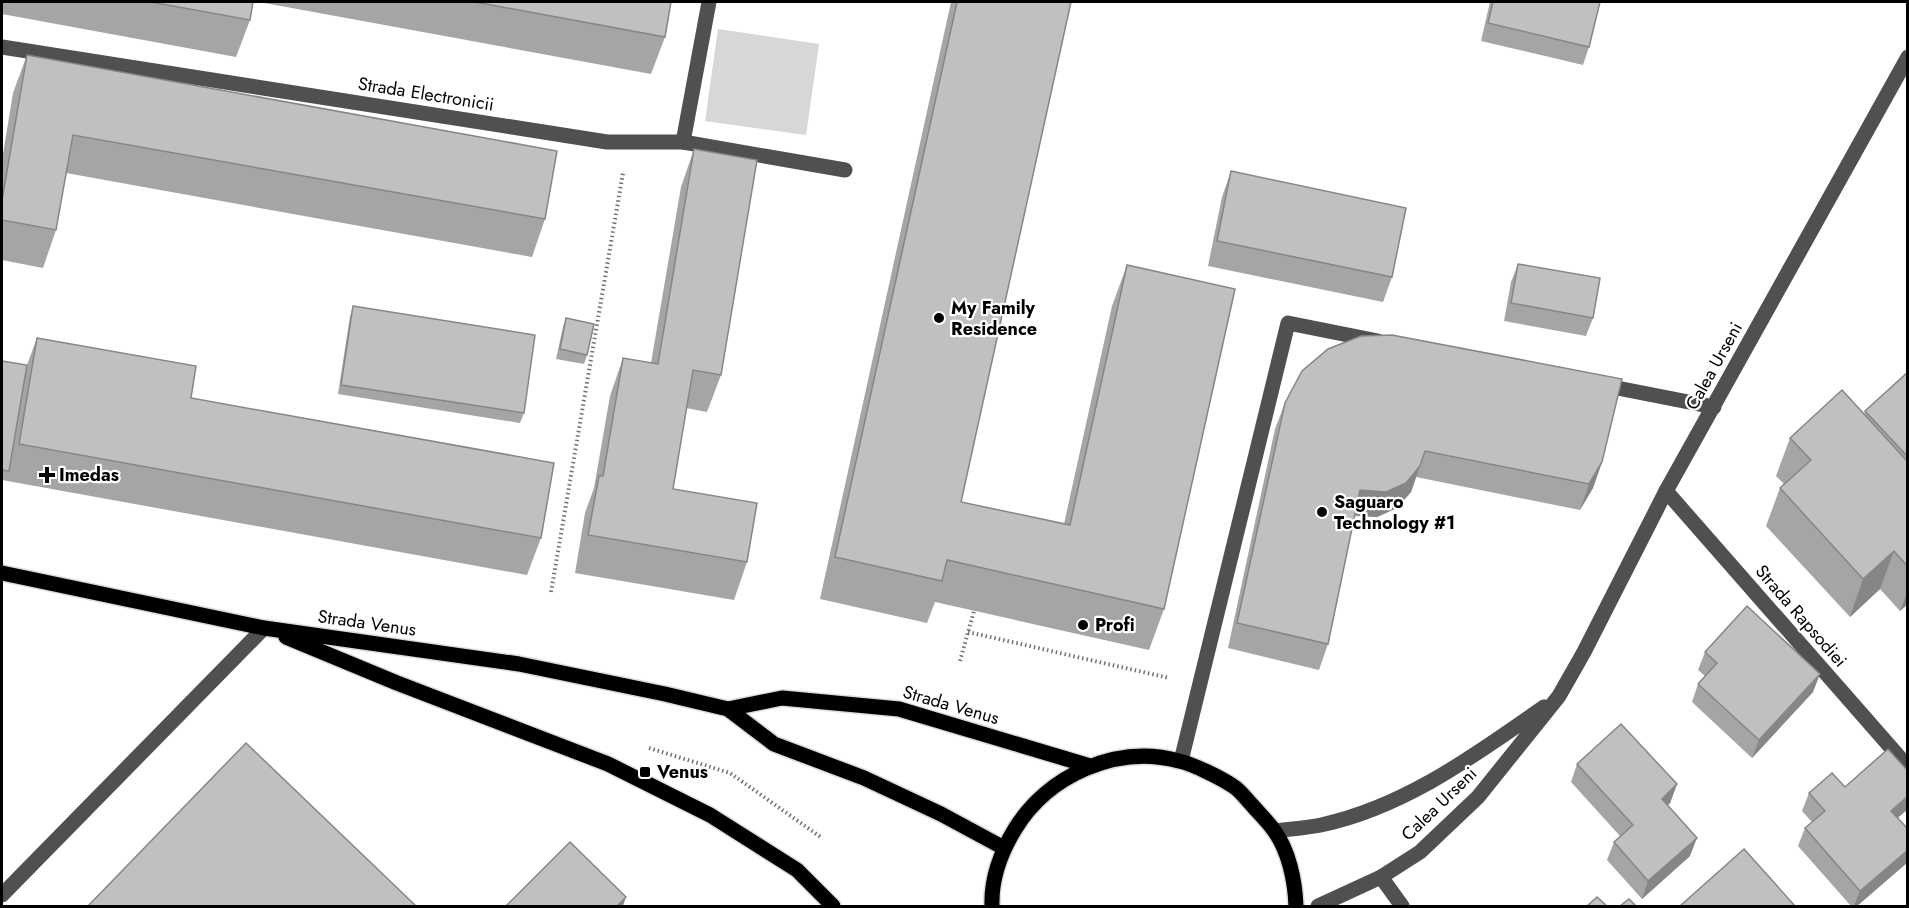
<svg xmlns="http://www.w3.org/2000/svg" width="1909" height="908" viewBox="0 0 1909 908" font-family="Jost,sans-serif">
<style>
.green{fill:#d7d7d7}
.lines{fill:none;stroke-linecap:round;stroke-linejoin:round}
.major-casing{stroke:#dbdbdb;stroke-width:18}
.path{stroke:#727272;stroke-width:4;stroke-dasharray:1.5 3;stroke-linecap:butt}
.minor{stroke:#505050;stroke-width:15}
.major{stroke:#000;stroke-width:15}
.wall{fill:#a5a5a5}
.shaded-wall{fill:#868686}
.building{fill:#c0c0c0;stroke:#868686;stroke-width:1.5}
.poi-dot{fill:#000;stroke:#fff;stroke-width:2}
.labels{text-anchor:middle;stroke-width:4.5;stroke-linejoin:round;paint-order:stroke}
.street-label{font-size:18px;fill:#000;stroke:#fff}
.poi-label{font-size:18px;font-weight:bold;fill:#000;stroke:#fff;text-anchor:start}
</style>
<rect width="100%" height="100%" fill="#fff"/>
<!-- green -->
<polygon class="green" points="718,29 819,44 806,135 705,121"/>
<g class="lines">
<!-- major casing -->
<g class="major-casing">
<g id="major">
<polyline points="2,573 264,628 519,664 665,694 728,709 774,744 864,778 941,814 1004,848"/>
<polyline points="286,637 397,683 608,764 710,815 797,870 833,906"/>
<polyline points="728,709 782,698 899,709 1090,766"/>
<path d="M992,906C991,879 1001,852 1015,829C1048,775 1117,744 1179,761C1193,764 1221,778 1233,786C1240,790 1246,799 1252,805C1259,813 1267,821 1273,829C1289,850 1295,881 1296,906"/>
</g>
</g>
<!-- path -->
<g class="path">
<polyline points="551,592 623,173"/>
<polyline points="968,632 1169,678"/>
<polyline points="960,661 974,611"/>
<polyline points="649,748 730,773 822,838"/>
</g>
<!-- minor -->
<g class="minor">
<polyline points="2,47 607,142 683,142 845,170"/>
<polyline points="683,142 709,2"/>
<polyline points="1602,385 1714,407"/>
<polyline points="1666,491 1908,767"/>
<polyline points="1181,761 1288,323 1378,341"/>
<path d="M1275,831C1290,829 1306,828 1321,825C1405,807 1475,755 1544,707"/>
<polyline points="1381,877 1402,906"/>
<polyline points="2,895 264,628"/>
<polyline points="1318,906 1381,877 1420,852 1478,797 1559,696 1584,652 1666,491 1908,57"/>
</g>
<!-- major -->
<use href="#major" class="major"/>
</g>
<!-- wall -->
<g class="wall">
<polygon points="2,2 253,2 250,20 236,57 2,14"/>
<polygon points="259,2 671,2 665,37 651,74"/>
<polygon points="951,2 1071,2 961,502 1064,524 1112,306 1127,265 1164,609 1149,650 935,602 927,623 820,599"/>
<polygon points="1490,2 1600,2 1589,47 1583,65 1481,41"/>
<polygon points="27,55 545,219 532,257 66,173 56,230 43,268 2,260 2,160 13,93"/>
<polygon points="694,149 721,375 707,412 686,408 673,489 747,562 734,600 575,573 585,513 594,488 610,396 623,358 651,363 681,187"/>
<polygon points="1231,171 1392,277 1383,302 1208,266 1222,197"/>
<polygon points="1518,264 1593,318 1586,336 1504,321 1511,282"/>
<polygon points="353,306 524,413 520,423 338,394 350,316"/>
<polygon points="566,318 587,355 584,364 556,359 563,327"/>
<polygon points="37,338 191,398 541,538 527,575 2,480 2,361 27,365"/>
<polygon points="1908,372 1908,604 1900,611 1880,589 1850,617 1766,526 1780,488 1784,484 1776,476 1790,438 1864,414 1865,411"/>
<polygon points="1285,403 1602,462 1593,488 1580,510 1416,477 1411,492 1397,508 1377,517 1355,516 1328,644 1319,670 1228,648 1275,429"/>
<polygon points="1705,652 1813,692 1752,758 1692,702 1698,684 1705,676 1698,670"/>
<polygon points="1577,764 1677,784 1670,803 1667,805 1690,856 1642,899 1607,860 1614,842 1620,836 1571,782"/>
<polygon points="1908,771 1908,809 1897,818 1908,829 1908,862 1857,906 1851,906 1798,846 1805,828 1812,822 1802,811 1809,793 1845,787"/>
</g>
<!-- shaded-wall -->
<g class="shaded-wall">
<polygon points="1602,462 1593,488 1580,510 1589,484"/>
<polygon points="1420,466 1411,492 1397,508 1377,517 1351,515 1360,490"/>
<polygon points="1894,551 1880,589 1850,617 1863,579"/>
<polygon points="1908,590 1908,604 1900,611"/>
<polygon points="1820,674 1813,692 1752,758 1759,740"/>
<polygon points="1677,784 1670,803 1655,817 1662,799"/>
<polygon points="1908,796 1908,809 1885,829 1891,811"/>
<polygon points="1697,838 1690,856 1642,899 1648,881"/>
<polygon points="1908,850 1908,862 1857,906 1854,906 1860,891"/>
<polygon points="626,897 623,906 617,906"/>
</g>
<!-- building -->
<g class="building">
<polygon points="151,2 253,2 250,20"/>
<polygon points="475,2 671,2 665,37"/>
<polygon points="957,2 1071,2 961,502 1070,525 1127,265 1235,289 1164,609 947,560 942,581 835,557"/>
<polygon points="1493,2 1600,2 1589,47 1488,23"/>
<polygon points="27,55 557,151 545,219 73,135 56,230 2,220 2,200"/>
<polygon points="694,149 757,160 721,375 693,370 673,489 757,503 747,562 588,535 599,476 603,476 623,358 658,364"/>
<polygon points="1231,171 1406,208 1392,277 1217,241"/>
<polygon points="1518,264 1600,278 1593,318 1511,303"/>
<polygon points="353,306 535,335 524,413 341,385"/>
<polygon points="566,318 594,324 587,355 560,349"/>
<polygon points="1392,335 1622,379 1602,462 1589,484 1425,451 1420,466 1406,483 1386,492 1360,490 1328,644 1237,623 1285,403 1302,371 1328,349 1361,336"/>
<polygon points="37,338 196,366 191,398 554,463 541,538 19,444"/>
<polygon points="2,361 27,365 9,471 2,470"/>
<polygon points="1908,372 1908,457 1865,411"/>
<polygon points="1842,390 1908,462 1908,567 1894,551 1863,579 1780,488 1811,460 1790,438"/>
<polygon points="1747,606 1820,674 1759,740 1698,684 1717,663 1705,652"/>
<polygon points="1621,724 1677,784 1662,799 1697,838 1648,881 1614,842 1633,825 1577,764"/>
<polygon points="246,743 416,906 88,906"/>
<polygon points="1888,749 1908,771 1908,796 1891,811 1908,829 1908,850 1860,891 1805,828 1825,811 1809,793 1832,773 1845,787"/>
<polygon points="570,842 626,897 617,906 506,906"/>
<polygon points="1744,849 1795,906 1680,906"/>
<polygon points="1597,897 1607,906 1587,906"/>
<polygon points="1629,899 1636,906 1620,906"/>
</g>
<!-- markers -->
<g class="poi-dot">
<circle cx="939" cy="318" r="6"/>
<path d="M44 466h6v6h6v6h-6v6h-6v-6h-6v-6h6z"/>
<circle cx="1322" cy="512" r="6"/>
<circle cx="1083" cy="625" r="6"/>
<rect x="639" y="766" width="12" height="12" rx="3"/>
</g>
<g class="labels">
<!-- street labels -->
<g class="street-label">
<text transform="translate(426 94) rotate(9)" y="6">Strada Electronicii</text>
<text transform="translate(1714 366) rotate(-61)" y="6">Calea Urseni</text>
<text transform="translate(1801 616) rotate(49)" y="6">Strada Rapsodiei</text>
<text transform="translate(367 623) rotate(8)" y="6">Strada Venus</text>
<text transform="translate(951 705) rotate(16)" y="6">Strada Venus</text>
<text transform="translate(1439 804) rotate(-44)" y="6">Calea Urseni</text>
</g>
<!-- poi labels -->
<g class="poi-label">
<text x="951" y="314">My Family<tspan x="951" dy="21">Residence</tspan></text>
<text x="59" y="481">Imedas</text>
<text x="1334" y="508">Saguaro<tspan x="1334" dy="21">Technology #1</tspan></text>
<text x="1095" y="631">Profi</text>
<text x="657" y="778">Venus</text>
</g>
</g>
<!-- border -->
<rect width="1909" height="908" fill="none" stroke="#000000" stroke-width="6"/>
</svg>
